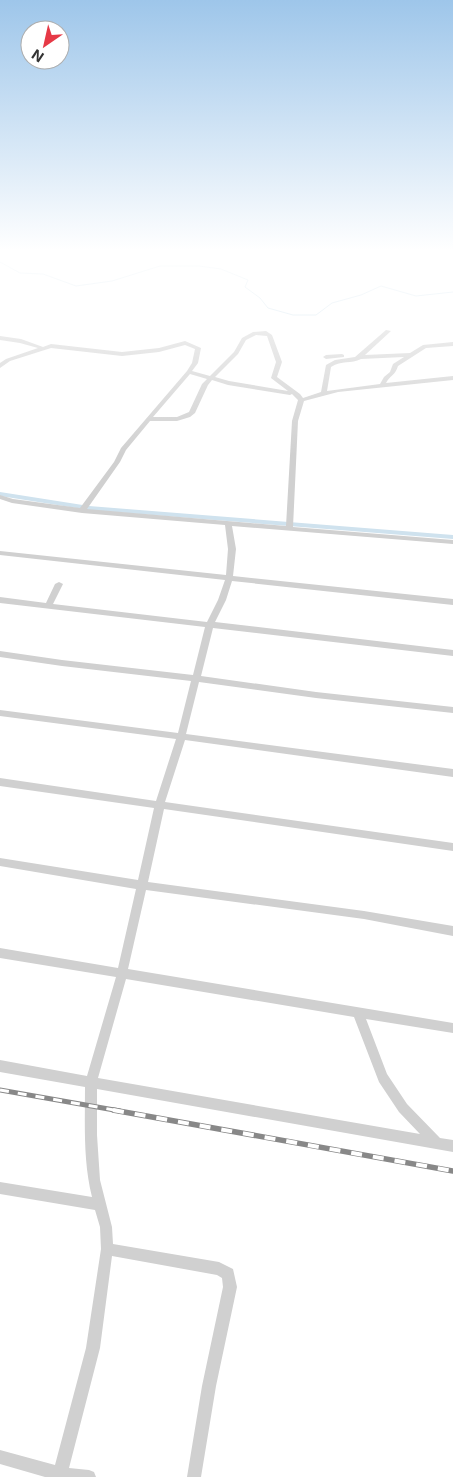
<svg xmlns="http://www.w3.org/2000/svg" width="453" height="1477" viewBox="0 0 453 1477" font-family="Inter,sans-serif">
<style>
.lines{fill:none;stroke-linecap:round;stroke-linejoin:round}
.stream{stroke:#cfe2ee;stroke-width:1}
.canal{fill:#cfe2ee;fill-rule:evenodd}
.street{fill:#d0d0d0;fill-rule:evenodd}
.rail-far1-casing{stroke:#888;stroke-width:5}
.rail-casing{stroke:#888;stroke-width:5.5}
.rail-far1{stroke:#fff;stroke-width:3;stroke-dasharray:9;stroke-linecap:butt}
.rail{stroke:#fff;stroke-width:4;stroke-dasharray:11;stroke-linecap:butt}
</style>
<rect width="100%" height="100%" fill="#fff"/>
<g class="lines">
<!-- stream -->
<polyline class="stream" points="0,262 20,273 43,274 76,286 112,281 160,266 199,266 221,269 248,280 245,287 260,298 268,308 293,315 316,315 332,303 361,295 381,286 416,296 453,292"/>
<!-- canal -->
<polygon class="canal" points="0,492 89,506 453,535 453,539 89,510 0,496"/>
<!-- street -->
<g class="street">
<path d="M386,330L391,331L365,355L410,353L423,345L453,342V346L426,348L398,366C395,376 390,375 386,383L453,376V380L338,392L304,401L298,421L293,527L453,540V544L232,526L236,549L233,576L453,599V605L232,581L226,600L215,622L453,650V656L213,628L201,676L316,692L453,707V713L316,698L199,682L186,734L453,769V777L185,740L165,802L453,843V851L164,809L148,882L364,911L453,926V936L364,919L146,890L128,969L453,1023V1033L366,1019L387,1074L407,1104L440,1138L453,1140V1152L97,1089V1135L100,1180L112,1227L113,1244L219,1262L233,1269L237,1287L216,1386L201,1477H187L202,1386L223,1287L222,1278L217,1275L112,1256L100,1348L69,1468L89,1470L94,1472L96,1477H45L0,1464V1450L55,1465L86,1348L101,1249L100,1227L95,1210L0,1194V1182L92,1197C83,1161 85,1124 85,1087L0,1072V1060L87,1076L116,977L0,958V948L118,968L136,889L0,866V858L138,880L154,808L0,786V778L156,801L176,739L0,716V710L178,733L191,681L62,666L0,657V651L62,660L193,675L205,627L0,603V597L46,603L55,584L59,582L63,584L53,604L207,622L218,600L225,580L0,555V551L226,575L228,549L225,525L82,513L12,503L0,499V495L13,499L80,508L114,462L121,448L187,371L192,363L195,349L185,345L159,352L122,356L51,348L10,361L0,368V363L6,359L38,348L20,343L0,340V336L21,339L43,347L51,344L122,352L159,348L185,341L201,348L198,363L192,371L210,376L234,352L242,338L253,332L266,331L272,335L282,362L277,377L300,394L303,398L321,392L326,365L335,360L355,357ZM256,335L267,336L276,362L271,378L288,391L229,381L215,377L238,354L246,340ZM404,357L393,364L390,372L384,377L380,384L327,391L331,367C342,360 351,364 361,359ZM190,374L207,379L202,384L189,412L177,417H153ZM212,380L228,385L290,395L292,394L298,400L292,421L286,526L87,509L120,462L126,450L150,421H177L190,417L195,413L208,385ZM126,979L354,1017L379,1082L399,1112L420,1134L98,1078Z"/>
<polygon points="342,354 344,355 344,357 326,359 323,357 326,355"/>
</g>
<!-- rail-far1 casing -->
<g class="rail-far1-casing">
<polyline id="rail-far1" points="0,1090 120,1111"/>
</g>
<!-- rail casing -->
<g class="rail-casing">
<polyline id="rail" points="113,1110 453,1171"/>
</g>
<!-- rail-far1 -->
<use href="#rail-far1" class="rail-far1"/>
<!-- rail -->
<use href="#rail" class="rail"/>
</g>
<!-- sky -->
<linearGradient id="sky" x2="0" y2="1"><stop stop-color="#9ec6ea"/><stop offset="0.55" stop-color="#fff"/><stop offset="1" stop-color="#fff" stop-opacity="0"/></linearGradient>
<rect width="453" height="455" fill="url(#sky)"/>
<!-- north arrow -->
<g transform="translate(45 45) rotate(214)"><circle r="24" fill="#ffffff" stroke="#adadad"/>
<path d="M0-4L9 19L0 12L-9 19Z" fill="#e63946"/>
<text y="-8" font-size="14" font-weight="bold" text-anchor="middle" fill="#333333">N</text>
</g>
</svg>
